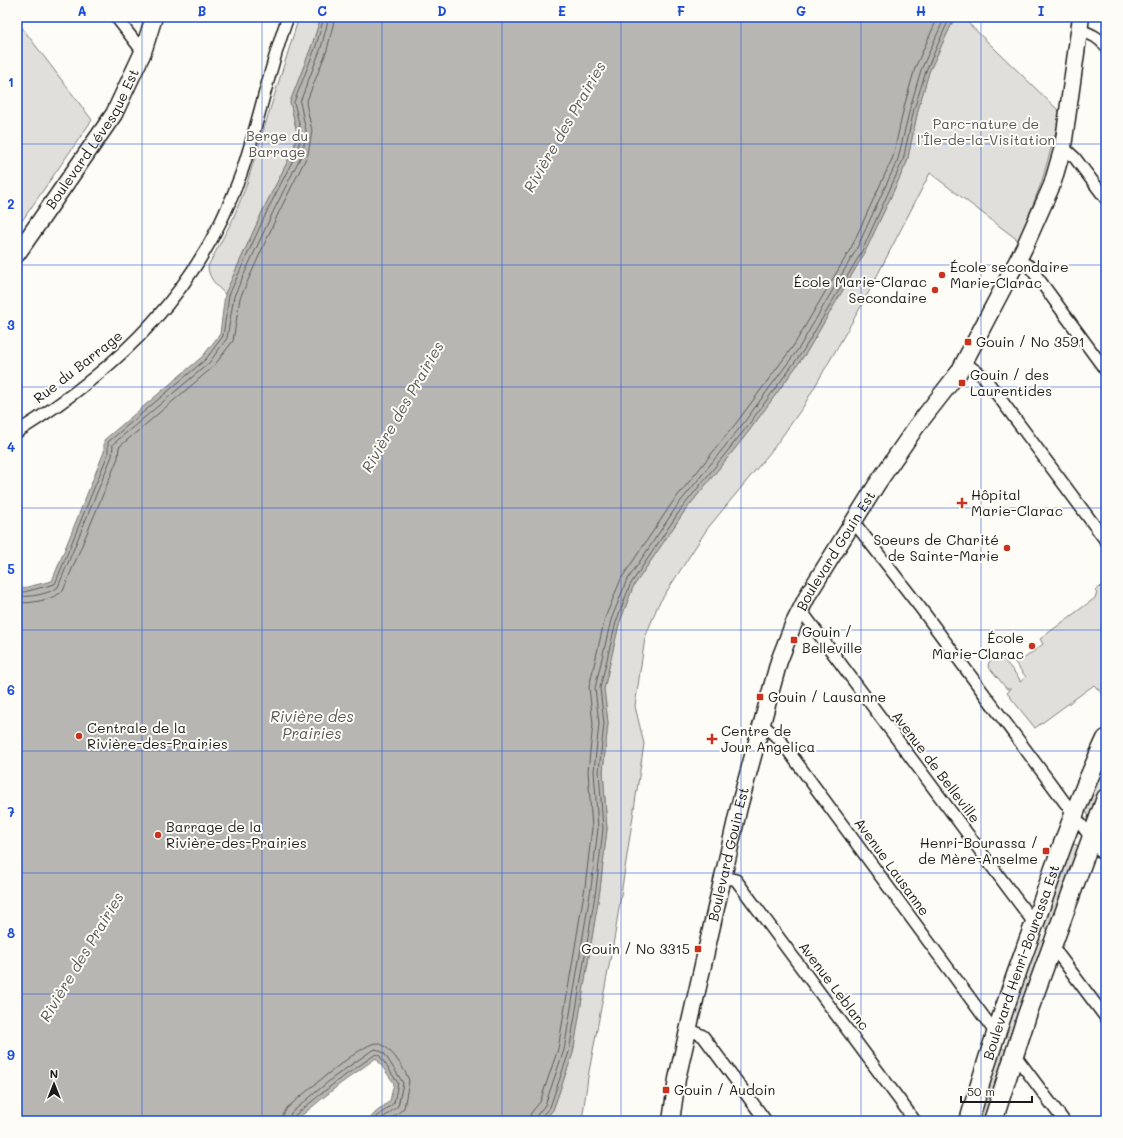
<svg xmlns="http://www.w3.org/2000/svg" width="1123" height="1138" viewBox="0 0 1123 1138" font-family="Mali,sans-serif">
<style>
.green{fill:#e0dfdb;stroke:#7e7e7c}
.water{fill:#b7b6b2;stroke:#797876}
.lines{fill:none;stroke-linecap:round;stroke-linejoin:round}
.shore{stroke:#5a5a58;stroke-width:1}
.street-casing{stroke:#1c1c1c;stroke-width:14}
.secondary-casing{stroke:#1c1c1c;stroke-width:19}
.primary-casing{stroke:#1c1c1c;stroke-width:21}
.street{stroke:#fdfcf7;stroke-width:11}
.secondary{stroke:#fdfcf7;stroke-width:16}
.primary{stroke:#fdfcf7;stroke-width:18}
.grid{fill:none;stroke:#1d4ed8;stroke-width:1;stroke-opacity:0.55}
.poi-dot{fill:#c8321e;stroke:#fdfcf7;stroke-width:1.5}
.labels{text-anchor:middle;stroke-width:4;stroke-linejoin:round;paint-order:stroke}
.park-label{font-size:14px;fill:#575655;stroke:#fdfcf7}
.street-label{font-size:14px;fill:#1c1c1c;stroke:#fdfcf7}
.poi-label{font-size:14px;fill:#1c1c1c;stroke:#fdfcf7;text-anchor:start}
.water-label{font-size:15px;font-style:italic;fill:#5a5a58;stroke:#fdfcf7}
.neatline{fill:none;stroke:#1d4ed8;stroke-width:1.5}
.grid-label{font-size:13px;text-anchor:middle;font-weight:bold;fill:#1d4ed8}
</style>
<rect width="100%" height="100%" fill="#fdfcf7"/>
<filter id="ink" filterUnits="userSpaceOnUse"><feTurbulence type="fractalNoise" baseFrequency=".025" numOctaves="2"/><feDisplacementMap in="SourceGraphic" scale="8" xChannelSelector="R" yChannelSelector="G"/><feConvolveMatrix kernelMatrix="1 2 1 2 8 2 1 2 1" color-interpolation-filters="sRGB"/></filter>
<g filter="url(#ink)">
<!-- green -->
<g class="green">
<path d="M299,17H321L312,45L290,102L297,132L294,149L264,208L225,294C217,286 208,278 208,266L232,221L245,189Z"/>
<polygon points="955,17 962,17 1061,113 1042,181 1019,241 930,173 863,303 803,407 773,449 707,529 658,605 645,638 635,706 644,744 615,934 588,1077 582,1121 543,1121 553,1110 573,1053 600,889 607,829 603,771 608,723 604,689 619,624 633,587 684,512 749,431 806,353 864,254 907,162 918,110 929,72"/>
<polygon points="17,21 92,120 17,228"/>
<polygon points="1105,583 1106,698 1094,685 1035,728 1007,693 1011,689 1007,689 988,666 989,662 997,655 1001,656 1019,678 1020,682 1026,677 1013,660 1021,661 1043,644 1040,639 1095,598 1097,593 1095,591"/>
<polygon points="1106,757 1106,779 1089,817 1084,807"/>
<polygon points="1071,843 1079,846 1049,930 1041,925"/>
<polygon points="1037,937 1044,943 1011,1039 1003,1033"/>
<polygon points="999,1046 1007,1051 986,1121 977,1121"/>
</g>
<!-- water -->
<polygon class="water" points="321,17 955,17 929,72 918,110 907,162 864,254 806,353 749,431 684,512 633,587 619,624 604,689 608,723 603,771 607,829 600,889 573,1053 553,1110 543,1121 368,1121 375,1113 390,1101 394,1083 376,1058 340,1084 295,1121 17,1121 17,586 23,588 52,581 104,452 104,440 203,356 220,334 225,294 264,208 294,149 297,132 290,102 312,45"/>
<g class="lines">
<!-- shore -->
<g class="shore">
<polyline points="17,591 24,592 55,584 108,454 108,442 206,359 223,336 229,295 268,209 298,150 301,132 294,102 316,46 324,17"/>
<path d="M17,596C27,598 50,594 58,587L112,456L113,444L209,363L227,338L234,296L273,212L303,152L306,131L300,102L321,48L329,17"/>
<path d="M17,602C29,605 54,599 63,591L118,458L119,447L213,367L233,341L240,298L278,214L308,154L312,131L306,103L327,50L335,17"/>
<path d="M282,1121L283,1115L287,1108C301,1096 361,1044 376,1043C388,1043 406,1070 409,1081L404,1108L389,1121"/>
<polyline points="288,1121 291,1113 334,1077 371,1051 376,1049 384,1053 403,1083 398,1106 379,1121"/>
<polyline points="293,1121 294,1116 337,1081 376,1054 380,1056 398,1083 394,1103 372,1121"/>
<polyline points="529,1121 531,1113 540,1102 558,1049 585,887 592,828 588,771 593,724 589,687 605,618 621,579 672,503 737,422 794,345 851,248 893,157 904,107 915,68 938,17"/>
<polyline points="535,1121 537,1115 545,1105 564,1050 591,888 598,828 594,771 599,724 595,688 611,620 626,582 677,506 742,425 799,348 856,250 898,159 910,108 921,70 945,17"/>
<polyline points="540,1121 541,1117 550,1107 569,1052 596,889 603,829 599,771 604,724 600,688 616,622 630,585 681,509 746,428 803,351 861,253 903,160 914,109 926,71 950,17"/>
</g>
<!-- street casing -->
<g class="street-casing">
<g id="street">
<polyline points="116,17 143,52"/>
<path d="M1079,30C1091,34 1099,37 1106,47"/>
<polyline points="1063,147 1075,158 1106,199"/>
<polyline points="1018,260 1029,266 1035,274 1106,371"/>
<polyline points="965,363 984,377 1106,541"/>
<path d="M17,432C121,367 199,291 241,174C259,122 269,68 288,17"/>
<polyline points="853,521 922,610 1106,858"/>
<polyline points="800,609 1034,923"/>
<polyline points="761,723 781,741 995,1032"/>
<polyline points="724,877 736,880 915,1121"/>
<polyline points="1052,946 1106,1018"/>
<polyline points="689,1029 703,1036 766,1121"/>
<polyline points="1014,1054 1064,1121"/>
</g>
</g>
<!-- secondary casing -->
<g class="secondary-casing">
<g id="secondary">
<path id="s1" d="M17,254L114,114L143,52L154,17"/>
<path id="s2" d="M671,1121L677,1079L739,807L779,661L793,625L809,593L877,484L916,427L959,372L1024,248L1052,185L1063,147L1081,17"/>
</g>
</g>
<!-- primary casing -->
<g class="primary-casing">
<g id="primary">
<path id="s3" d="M969,1121C989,1052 1012,984 1037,917C1058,856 1079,797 1106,739"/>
<polyline points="993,1121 1027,1015 1106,798"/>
</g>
</g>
<!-- street -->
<use href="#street" class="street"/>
<!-- secondary -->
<use href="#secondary" class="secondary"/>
<!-- primary -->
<use href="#primary" class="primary"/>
</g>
</g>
<!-- grid -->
<path class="grid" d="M142,17V1121M262,17V1121M382,17V1121M502,17V1121M621,17V1121M741,17V1121M861,17V1121M981,17V1121M17,144H1106M17,265H1106M17,387H1106M17,508H1106M17,630H1106M17,751H1106M17,873H1106M17,994H1106"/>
<!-- markers -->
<g class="poi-dot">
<circle cx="942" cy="275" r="4"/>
<circle cx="935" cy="290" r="4"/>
<rect x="964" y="338" width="8" height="8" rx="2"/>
<rect x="958" y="379" width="8" height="8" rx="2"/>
<path d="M960 497h4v4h4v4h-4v4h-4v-4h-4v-4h4z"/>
<circle cx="1007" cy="548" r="4"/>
<rect x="790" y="636" width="8" height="8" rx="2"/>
<circle cx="1032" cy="646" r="4"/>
<rect x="756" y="693" width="8" height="8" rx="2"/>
<circle cx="79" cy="736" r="4"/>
<path d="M710 733h4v4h4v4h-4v4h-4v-4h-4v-4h4z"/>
<circle cx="158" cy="835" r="4"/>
<rect x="1042" y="847" width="8" height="8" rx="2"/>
<rect x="694" y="945" width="8" height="8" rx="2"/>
<rect x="662" y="1086" width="8" height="8" rx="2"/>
</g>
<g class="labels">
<!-- park labels -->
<g class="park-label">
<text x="986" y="129">Parc-nature de<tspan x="986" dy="16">l'Île-de-la-Visitation</tspan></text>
<text x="277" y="141">Berge du<tspan x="277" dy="16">Barrage</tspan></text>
</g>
<!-- street labels -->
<g class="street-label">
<text dy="5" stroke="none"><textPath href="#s1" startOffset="138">Boulevard Lévesque Est</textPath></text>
<text transform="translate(78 367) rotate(-38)" y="5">Rue du Barrage</text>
<text dy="5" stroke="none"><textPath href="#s2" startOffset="597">Boulevard Gouin Est</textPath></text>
<text transform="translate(936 767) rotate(53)" y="5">Avenue de Belleville</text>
<text dy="5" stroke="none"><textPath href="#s2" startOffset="273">Boulevard Gouin Est</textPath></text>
<text transform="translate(892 867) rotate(54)" y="5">Avenue Lausanne</text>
<text dy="5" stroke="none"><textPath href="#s3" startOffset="167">Boulevard Henri-Bourassa Est</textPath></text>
<text transform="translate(834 986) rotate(53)" y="5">Avenue Leblanc</text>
</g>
<!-- poi labels -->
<g class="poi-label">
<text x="950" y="272">École secondaire<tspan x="950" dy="16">Marie-Clarac</tspan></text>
<text x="927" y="287" text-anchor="end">École Marie-Clarac<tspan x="927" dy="16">Secondaire</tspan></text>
<text x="976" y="347">Gouin / No 3591</text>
<text x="970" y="380">Gouin / des<tspan x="970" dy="16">Laurentides</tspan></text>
<text x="971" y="500">Hôpital<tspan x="971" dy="16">Marie-Clarac</tspan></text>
<text x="999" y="545" text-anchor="end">Soeurs de Charité<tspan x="999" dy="16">de Sainte-Marie</tspan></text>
<text x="802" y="637">Gouin /<tspan x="802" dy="16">Belleville</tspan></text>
<text x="1024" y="643" text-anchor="end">École<tspan x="1024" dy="16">Marie-Clarac</tspan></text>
<text x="768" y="702">Gouin / Lausanne</text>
<text x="87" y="733">Centrale de la<tspan x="87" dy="16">Rivière-des-Prairies</tspan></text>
<text x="721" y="736">Centre de<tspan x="721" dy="16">Jour Angelica</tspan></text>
<text x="166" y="832">Barrage de la<tspan x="166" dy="16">Rivière-des-Prairies</tspan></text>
<text x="1038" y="848" text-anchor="end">Henri-Bourassa /<tspan x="1038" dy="16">de Mère-Anselme</tspan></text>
<text x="690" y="954" text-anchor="end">Gouin / No 3315</text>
<text x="674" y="1095">Gouin / Audoin</text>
</g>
<!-- water labels -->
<g class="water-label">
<text transform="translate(565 127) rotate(-60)" y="5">Rivière des Prairies</text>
<text transform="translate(403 407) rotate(-60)" y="5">Rivière des Prairies</text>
<text x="312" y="722">Rivière des<tspan x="312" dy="17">Prairies</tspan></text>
<text transform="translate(82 957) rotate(-59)" y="5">Rivière des Prairies</text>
</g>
</g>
<!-- margin -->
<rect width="1123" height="1138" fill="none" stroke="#fdfcf7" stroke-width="44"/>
<!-- north arrow -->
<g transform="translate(54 1084)" stroke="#fdfcf7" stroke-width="3" paint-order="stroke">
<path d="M0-3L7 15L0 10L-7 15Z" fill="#1c1c1c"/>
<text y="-6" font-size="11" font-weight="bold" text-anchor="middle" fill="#1c1c1c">N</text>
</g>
<!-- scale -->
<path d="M961 1096v6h71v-6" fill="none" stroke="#1c1c1c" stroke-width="2"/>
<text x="967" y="1096" font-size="12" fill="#1c1c1c" stroke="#fdfcf7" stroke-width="3" paint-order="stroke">50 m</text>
<rect x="22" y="22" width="1079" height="1094" class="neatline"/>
<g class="grid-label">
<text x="82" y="16">A</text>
<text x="202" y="16">B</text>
<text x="322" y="16">C</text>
<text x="442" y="16">D</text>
<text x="562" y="16">E</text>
<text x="681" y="16">F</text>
<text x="801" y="16">G</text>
<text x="921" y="16">H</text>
<text x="1041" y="16">I</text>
<text x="11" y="87">1</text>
<text x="11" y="209">2</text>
<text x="11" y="330">3</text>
<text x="11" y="452">4</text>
<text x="11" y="574">5</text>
<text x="11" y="695">6</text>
<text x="11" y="817">7</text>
<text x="11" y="938">8</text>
<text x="11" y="1060">9</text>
</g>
</svg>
